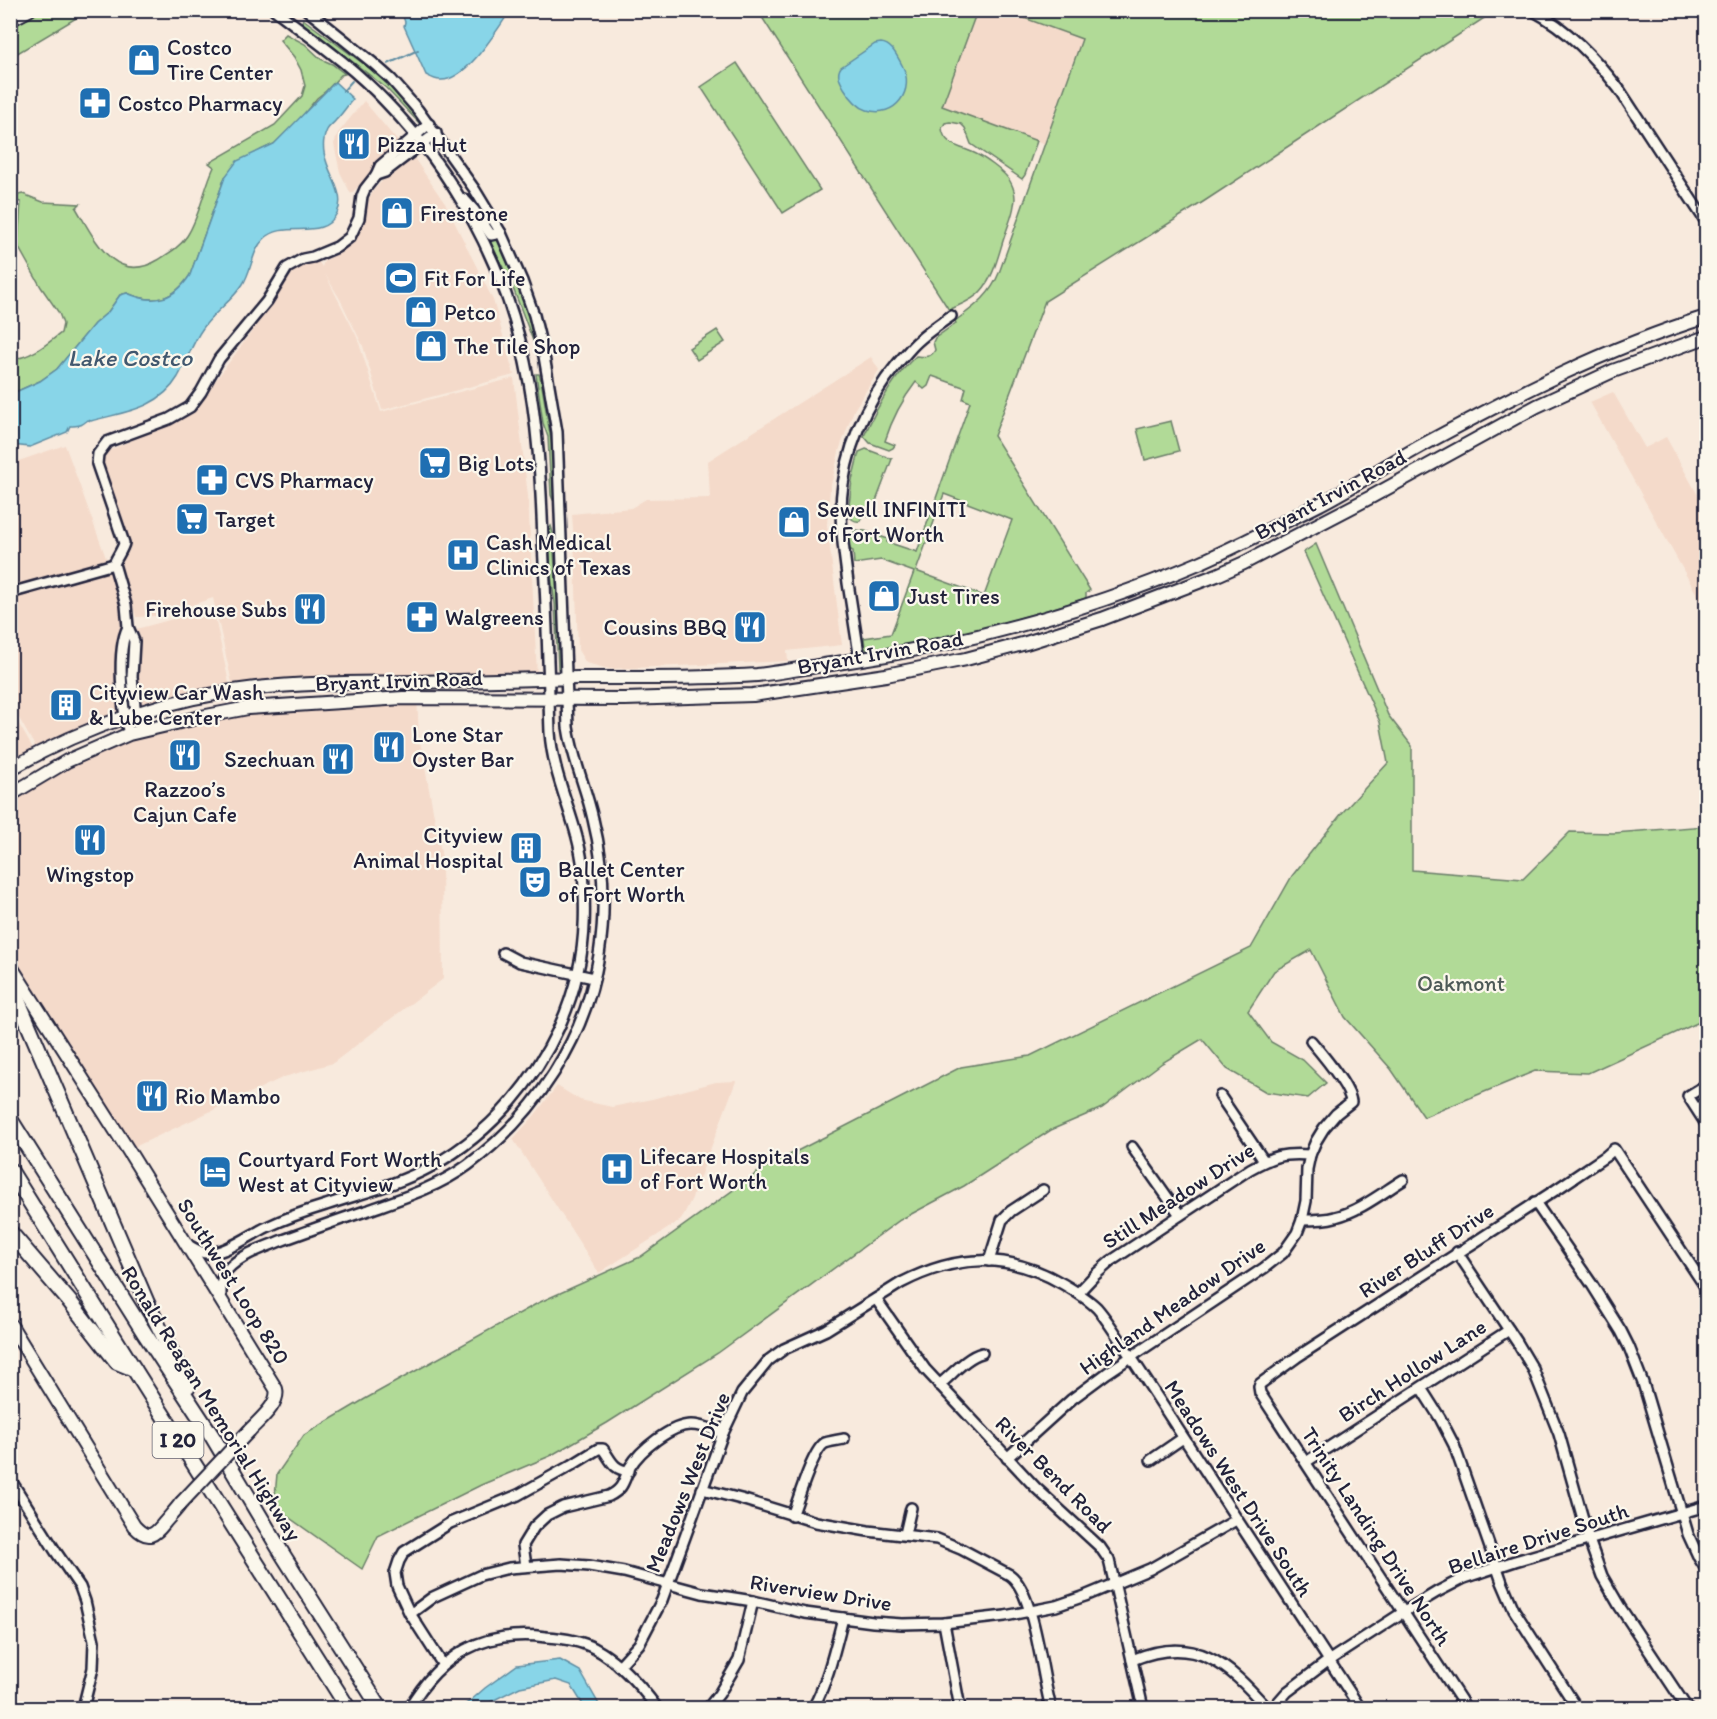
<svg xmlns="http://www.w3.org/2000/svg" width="1717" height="1719" viewBox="0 0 1717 1719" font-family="Itim,sans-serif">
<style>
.built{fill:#f4daca}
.green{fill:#b1da97;stroke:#6a7e69;stroke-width:1.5;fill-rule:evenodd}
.water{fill:#88d5e8;stroke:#5f8da3;stroke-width:1.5}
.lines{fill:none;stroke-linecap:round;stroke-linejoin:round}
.stream{stroke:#5f8da3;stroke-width:2}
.minor-casing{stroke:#22223b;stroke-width:14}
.major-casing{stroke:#22223b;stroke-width:16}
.highway-casing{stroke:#22223b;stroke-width:18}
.minor{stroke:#fbf7ec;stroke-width:9}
.major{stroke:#fbf7ec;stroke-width:12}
.highway{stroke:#fbf7ec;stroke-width:14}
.major-bridge-casing{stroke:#22223b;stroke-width:16;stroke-linecap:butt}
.major-bridge{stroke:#fbf7ec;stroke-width:12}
.labels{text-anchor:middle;stroke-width:4.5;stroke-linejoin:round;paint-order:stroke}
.shield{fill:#fbf7ec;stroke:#636270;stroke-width:1.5}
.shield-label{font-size:21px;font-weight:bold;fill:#22223b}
.poi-label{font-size:22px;fill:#22223b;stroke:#fbf7ec;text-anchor:start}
.street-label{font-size:22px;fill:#22223b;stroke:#fbf7ec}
.park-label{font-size:22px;fill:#4d5957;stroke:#fbf7ec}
.water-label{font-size:24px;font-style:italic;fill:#41586f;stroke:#fbf7ec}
</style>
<rect width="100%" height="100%" fill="#f8eadd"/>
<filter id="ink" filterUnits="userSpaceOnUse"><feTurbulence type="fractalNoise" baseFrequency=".0167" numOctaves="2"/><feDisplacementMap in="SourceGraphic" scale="12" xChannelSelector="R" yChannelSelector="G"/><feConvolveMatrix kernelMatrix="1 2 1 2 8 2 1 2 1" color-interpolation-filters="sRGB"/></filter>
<g filter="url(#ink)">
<!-- built -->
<g class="built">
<polygon points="977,11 1005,11 1082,39 1044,144 942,106"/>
<polygon points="364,101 399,143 351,194 340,172 334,144 338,133"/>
<polygon points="414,158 446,205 493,300 514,375 382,410 363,346 340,299 325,274 357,337 381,412 514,378 528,496 537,675 233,687 213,598 158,616 136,617 120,563 130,549 102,464 104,453 197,410 211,387 275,300 288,276 303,265 318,261 322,267 324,261 340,253 355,241 360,230 369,199 373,191 384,179"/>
<polygon points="871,357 879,370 854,410 840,448 830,489 827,525 842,645 787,651 788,661 609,669 586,663 578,650 575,559 572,514 631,508 646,499 710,498 708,461"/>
<polygon points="1613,392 1645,448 1666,437 1706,510 1706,611 1590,402"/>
<polygon points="65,445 110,569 122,611 122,633 213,608 230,688 37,750 11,704 10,464"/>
<polygon points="417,698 419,736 442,858 443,979 333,1063 284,1077 128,1150 11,965 11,795 67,761 201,717"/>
<polygon points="10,709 34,750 10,764"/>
<polygon points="736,1081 692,1198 681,1220 599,1273 513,1139 534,1116 557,1086 580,1100 612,1107 652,1099 716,1082"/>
</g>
<!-- green -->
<g class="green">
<polygon points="41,11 88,11 11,57 11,27"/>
<path d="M758,11H977L942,106L1037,141L1025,175L1022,179L971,144L965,128L961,124L950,122L945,123L942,128C943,144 960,147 972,152C982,156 1007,173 1011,183C1014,189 1016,198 1014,205C1013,214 1009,223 1006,232C999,251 995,276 981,291C974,300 959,305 949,310Z"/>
<path d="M1005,11H1495L1203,202L1045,301L994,436L1090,590L1086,593V598C1015,621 943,639 870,653L865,648L864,638L891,634L914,572L881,560L854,564L853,551L849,549L848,537L855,530L865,531L888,539L887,542L917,552L970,402L963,399L966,388L932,376L928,386L924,389L916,382C902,400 892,419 885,441L895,445L893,448L889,450L870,443L864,436C877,407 893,377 916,356C924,357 931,358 935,350L933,342L935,338L956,323L955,321C975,306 990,296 999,273L1082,39ZM944,494L1012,520L984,596L916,571Z"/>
<polygon points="303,19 380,76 418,116 421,122 420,124 386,88 307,26 302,22"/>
<path d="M286,34L305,44L321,59L332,64L345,74L341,75L326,91L317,98L299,120L274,144L261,150L225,177L190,275C174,300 154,305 127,293L120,295L108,312L94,324L57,369L40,381L11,394L10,359C29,359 46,345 61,333L63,324L59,313L41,287L19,248L18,243L21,202L16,201L18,195L23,194L43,202L80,204L76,208C94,238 115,286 158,260C169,253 180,247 187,236C200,216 204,188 214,167L209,163L275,125L302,96L305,86L301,70L294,57L280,40Z"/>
<polygon points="737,63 820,190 783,213 701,87"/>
<polygon points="487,235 497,239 522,296 535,338 535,346 513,288"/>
<polygon points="717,330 725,342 697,360 689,348"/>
<polygon points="536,374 539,374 541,380 553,452 555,501 553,500 551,495 548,437 543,423"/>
<polygon points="1171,421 1179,451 1145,460 1137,429"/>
<path d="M866,449L892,459L870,517L863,515L860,521C854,522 851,519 848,514L852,480L859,452Z"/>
<path d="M551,526L553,533C555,578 560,622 562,667L560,672L558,669L555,604L550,568L549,529Z"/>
<polygon points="1316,544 1388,715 1412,746 1412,870 1523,879 1570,832 1614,833 1706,826 1706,1019 1588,1073 1535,1071 1424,1117 1391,1069 1345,1017 1311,950 1274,971 1248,1011 1271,1042 1303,1060 1326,1083 1308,1098 1266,1092 1227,1069 1202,1039 1162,1063 1102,1108 1051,1130 964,1186 900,1220 718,1353 607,1423 550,1456 481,1485 378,1536 362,1569 274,1507 277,1474 304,1435 365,1399 538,1303 640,1257 764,1168 961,1067 1030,1056 1251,948 1292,876 1342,813 1388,763 1380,722 1304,552"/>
</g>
<!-- water -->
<g class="water">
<path d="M401,11H444L452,15L470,14L477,11H510C497,30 466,82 440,80C435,80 430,77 426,75L404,26L405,22Z"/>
<path d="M881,43C892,44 897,56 902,65C916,90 895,119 867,110C857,107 849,96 844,88C840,81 836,74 841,67L875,44Z"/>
<path d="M335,82L353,99C347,106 342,114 336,120C333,124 329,126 327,130C312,161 350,189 337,213C322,243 285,218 264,239C252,250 252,270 243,284C232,301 214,312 203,328C192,343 187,361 178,377C159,409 124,412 91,421L88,420C79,427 81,425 70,426L67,432L30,447L11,445V394L40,381L57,369L94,324L108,312L120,295L127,293C154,305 174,300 190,275L225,177L237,161L274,144Z"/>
<polygon points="560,1660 580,1671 601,1708 585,1708 571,1685 556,1680 520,1687 488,1703 480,1708 459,1708 469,1702 485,1688 517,1665"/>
</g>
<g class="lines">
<!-- stream -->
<g class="stream">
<polyline points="388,64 418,50"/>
<polyline points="343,91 352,81"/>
</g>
<!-- minor casing -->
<g class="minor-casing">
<g id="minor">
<path d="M1532,10C1568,29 1595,58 1619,89L1706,222"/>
<polyline points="376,175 385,172 436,133"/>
<polyline points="464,199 474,210 491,235 501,233"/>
<polyline points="10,593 114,564"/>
<path d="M128,627C116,650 122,709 129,734"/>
<path d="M860,660C856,635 852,609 848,583C844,551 838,516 843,484C851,432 876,385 912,347C923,335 937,326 951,316"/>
<path d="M141,730L135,706L132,677L134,641L128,627L126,605L114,564C116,558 123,549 124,543L97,464L98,454L107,442L169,419L190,407L201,392L219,359L267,301L287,268L303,259L313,257L337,247L350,237L359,218L362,196L365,189L376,175L380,166L429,124"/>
<polyline points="503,953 520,962 594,978"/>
<polyline points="1706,1085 1688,1096 1706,1124"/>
<polyline points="1220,1096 1264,1161"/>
<polyline points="1132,1147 1180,1215"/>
<polyline points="1535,1202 1591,1283 1621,1331 1629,1347 1643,1383 1688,1534 1699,1558 1706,1569"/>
<path d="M1302,1220C1313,1220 1325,1220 1335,1217C1360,1211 1382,1193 1403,1180"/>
<path d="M188,1245C195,1249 202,1254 210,1253C226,1253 252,1234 267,1227C286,1218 306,1211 326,1205C361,1193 397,1185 430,1167C503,1128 560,1052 578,971C586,938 585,903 583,869C578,821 553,780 550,732C549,708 549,684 548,661C547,621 545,582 543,542C541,482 538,421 525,362C505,265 454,172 385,101C352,66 313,39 275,10"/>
<polyline points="1457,1252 1517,1342 1533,1369 1559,1434 1589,1540 1602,1576 1620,1607 1687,1708"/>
<polyline points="989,1261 1002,1220 1011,1211 1043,1190"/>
<path d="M1078,1293L1095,1275L1111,1261L1250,1169C1273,1156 1283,1153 1310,1155"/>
<polyline points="876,1299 925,1369 1036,1488 1100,1547 1109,1560 1143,1708"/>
<path d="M221,1300C221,1289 220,1278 227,1270C240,1255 265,1247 283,1240C311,1230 340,1219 369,1210C403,1198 438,1187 468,1165C536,1115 586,1038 599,955C606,910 604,863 593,819C586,787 573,761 568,727L557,432L544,356L534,315L522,281L501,233L475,190L418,110L391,79L373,63L307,10"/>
<path d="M939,1385C952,1375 966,1357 982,1353"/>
<polyline points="1421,1388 1440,1418 1454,1445 1502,1582 1514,1610 1577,1708"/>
<path d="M1007,1458L1072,1399L1107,1373L1264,1268L1283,1253L1297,1233L1302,1220L1306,1201L1307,1169L1310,1155L1316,1141L1324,1128L1336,1114L1351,1102C1350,1087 1322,1054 1311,1041"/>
<polyline points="1151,1460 1183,1438"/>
<polyline points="1306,1462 1509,1330"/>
<polyline points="10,1479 56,1552 80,1587 85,1601 94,1641 93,1668 83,1708"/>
<path d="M702,1489L741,1499L816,1522L868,1531L937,1539L961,1549L1010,1575C1035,1593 1042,1678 1051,1708"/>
<path d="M792,1516C798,1501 813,1449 825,1443C831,1441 838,1440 844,1439"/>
<polyline points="905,1534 911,1508"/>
<path d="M526,1566L523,1545L534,1527L547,1515L563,1507L609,1496C625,1488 623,1480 630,1467C640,1450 671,1425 691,1425C702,1425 713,1430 723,1433"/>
<polyline points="410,1614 433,1597 481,1575 509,1568 561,1564 589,1566 624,1572 702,1593 753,1601 805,1613 873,1622 902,1624 944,1623 1005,1616 1056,1606 1085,1596 1150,1569 1236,1520"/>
<polyline points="944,1623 960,1708"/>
<path d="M1132,1660C1195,1634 1227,1663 1267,1708"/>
<path d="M443,1665L409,1612L397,1586L395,1573L399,1561L404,1552L450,1523L518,1495L572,1465L598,1449H603C611,1460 613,1470 629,1471"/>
<path d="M619,1666L639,1644L662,1600L723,1433L742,1393L769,1360L784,1349L826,1330L901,1283C957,1254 1008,1252 1063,1284C1075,1291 1087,1298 1097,1308C1110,1323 1120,1341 1131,1357L1360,1708"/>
<path d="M409,1708C440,1655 483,1629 546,1637C563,1638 579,1640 594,1648C620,1662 640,1685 657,1708"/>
<polyline points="708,1708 719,1694 739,1660 753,1601"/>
<path d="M813,1708C828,1681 835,1648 843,1618"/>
<polyline points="1273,1708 1287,1692 1328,1661 1402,1613 1437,1592 1464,1578 1515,1561 1706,1506"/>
<polyline points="1466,1708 1260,1393 1259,1387 1260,1384 1297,1357 1554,1191 1606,1156 1614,1149 1706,1288"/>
</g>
</g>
<!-- major casing -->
<g class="major-casing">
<g id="major">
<polyline points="10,20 29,10"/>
<path d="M10,769C85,726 170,697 256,688C309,682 363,683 417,682C471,681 524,679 578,678C638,678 698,679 757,675C784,672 811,667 837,663C961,645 1084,612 1199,563C1240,545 1280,524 1320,504C1354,486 1387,465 1421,446C1513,396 1606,348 1706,317"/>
<polyline points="10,795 67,761 129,734 201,717 248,708 403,698 625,699 753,695 886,675 966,659 1026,643 1102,619 1217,575 1244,563 1371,497 1537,406 1613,371 1706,337"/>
<path d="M10,965L128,1150L276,1389C280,1404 259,1420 249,1431"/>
<path d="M10,1324L134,1526C148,1541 154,1536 165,1522C170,1516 176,1510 181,1503"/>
</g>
</g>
<!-- highway casing -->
<g class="highway-casing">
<g id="highway">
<polyline points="10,982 147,1303 188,1386"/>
<polyline points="10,1119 145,1334 212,1436 283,1555 380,1708"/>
<polyline points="10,1170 134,1369 348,1708"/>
<polyline points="10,1232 70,1302 117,1362 134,1369"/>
</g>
</g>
<!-- minor -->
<use href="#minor" class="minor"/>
<!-- major -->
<use href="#major" class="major"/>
<!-- highway -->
<use href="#highway" class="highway"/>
<!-- major-bridge casing -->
<g class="major-bridge-casing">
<polyline id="major-bridge" points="181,1503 249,1431"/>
</g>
<!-- major-bridge -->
<use href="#major-bridge" class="major-bridge"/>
</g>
</g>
<!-- icons -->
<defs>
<g id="shop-square" transform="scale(1.725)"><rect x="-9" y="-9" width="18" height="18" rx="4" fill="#1f6fb2" stroke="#fbf7ec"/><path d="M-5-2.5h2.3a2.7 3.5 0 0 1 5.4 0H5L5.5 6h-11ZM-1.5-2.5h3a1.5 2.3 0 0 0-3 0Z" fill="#fff"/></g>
<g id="pharmacy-square" transform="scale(1.725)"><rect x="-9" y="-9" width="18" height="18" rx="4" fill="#1f6fb2" stroke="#fbf7ec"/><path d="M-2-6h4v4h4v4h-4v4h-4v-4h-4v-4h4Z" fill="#fff"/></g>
<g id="restaurant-square" transform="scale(1.725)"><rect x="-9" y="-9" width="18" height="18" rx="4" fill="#1f6fb2" stroke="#fbf7ec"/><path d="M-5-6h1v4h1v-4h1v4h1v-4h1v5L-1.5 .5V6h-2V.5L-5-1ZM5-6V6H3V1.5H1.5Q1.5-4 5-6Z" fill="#fff"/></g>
<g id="stadium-square" transform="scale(1.725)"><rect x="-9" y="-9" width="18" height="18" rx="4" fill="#1f6fb2" stroke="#fbf7ec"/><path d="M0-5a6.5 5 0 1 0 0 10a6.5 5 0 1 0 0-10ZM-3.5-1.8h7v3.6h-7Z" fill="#fff"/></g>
<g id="supermarket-square" transform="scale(1.725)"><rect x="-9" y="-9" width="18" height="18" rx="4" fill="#1f6fb2" stroke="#fbf7ec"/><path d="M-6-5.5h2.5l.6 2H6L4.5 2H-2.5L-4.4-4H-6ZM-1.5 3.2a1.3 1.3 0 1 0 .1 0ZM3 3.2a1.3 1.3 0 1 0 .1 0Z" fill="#fff"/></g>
<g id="hospital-square" transform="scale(1.725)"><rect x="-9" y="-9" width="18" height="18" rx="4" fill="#1f6fb2" stroke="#fbf7ec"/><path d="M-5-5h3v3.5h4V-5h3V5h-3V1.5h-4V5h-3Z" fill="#fff"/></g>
<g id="building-square" transform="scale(1.725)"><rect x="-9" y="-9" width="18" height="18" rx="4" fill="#1f6fb2" stroke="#fbf7ec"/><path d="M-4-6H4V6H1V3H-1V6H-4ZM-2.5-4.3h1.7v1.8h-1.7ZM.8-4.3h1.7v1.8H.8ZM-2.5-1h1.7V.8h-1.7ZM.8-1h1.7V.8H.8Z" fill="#fff"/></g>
<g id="theatre-square" transform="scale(1.725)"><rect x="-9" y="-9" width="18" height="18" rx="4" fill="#1f6fb2" stroke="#fbf7ec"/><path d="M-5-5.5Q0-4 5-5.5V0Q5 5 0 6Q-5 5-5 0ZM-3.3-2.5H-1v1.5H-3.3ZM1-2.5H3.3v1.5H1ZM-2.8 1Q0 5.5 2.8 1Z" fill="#fff"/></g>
<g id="hotel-square" transform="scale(1.725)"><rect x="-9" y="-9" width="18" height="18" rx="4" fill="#1f6fb2" stroke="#fbf7ec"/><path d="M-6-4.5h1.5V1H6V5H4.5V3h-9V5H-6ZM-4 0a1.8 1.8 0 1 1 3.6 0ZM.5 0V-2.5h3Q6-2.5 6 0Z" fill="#fff"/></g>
</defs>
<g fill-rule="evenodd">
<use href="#shop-square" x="144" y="60"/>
<use href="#pharmacy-square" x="95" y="103"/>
<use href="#restaurant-square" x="354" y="144"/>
<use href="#shop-square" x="397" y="213"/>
<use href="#stadium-square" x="401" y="278"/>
<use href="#shop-square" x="421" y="312"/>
<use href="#shop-square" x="431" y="346"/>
<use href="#supermarket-square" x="435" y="463"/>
<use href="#pharmacy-square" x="212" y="480"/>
<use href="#supermarket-square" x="192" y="519"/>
<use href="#shop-square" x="794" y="522"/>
<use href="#hospital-square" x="463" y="555"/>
<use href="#shop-square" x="884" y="596"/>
<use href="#restaurant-square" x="310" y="609"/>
<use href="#pharmacy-square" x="422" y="617"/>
<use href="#restaurant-square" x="750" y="627"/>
<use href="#building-square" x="66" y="705"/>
<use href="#restaurant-square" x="389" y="747"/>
<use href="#restaurant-square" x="185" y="755"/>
<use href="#restaurant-square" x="338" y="759"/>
<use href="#restaurant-square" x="90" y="840"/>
<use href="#building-square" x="526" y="848"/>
<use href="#theatre-square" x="535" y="882"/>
<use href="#restaurant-square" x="152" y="1096"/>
<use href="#hospital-square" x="617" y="1169"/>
<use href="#hotel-square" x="215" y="1172"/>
</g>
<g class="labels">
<!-- shield labels -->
<rect class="shield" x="152.5" y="1422" width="51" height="36" rx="4.5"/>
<g class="shield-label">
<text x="178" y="1447">I 20</text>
</g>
<!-- poi labels -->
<g class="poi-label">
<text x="167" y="55">Costco<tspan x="167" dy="25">Tire Center</tspan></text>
<text x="118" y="111">Costco Pharmacy</text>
<text x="377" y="152">Pizza Hut</text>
<text x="420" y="221">Firestone</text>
<text x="424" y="286">Fit For Life</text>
<text x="444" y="320">Petco</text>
<text x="454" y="354">The Tile Shop</text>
<text x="458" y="471">Big Lots</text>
<text x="235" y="488">CVS Pharmacy</text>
<text x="817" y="517">Sewell INFINITI<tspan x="817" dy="25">of Fort Worth</tspan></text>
<text x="215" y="527">Target</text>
<text x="486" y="550">Cash Medical<tspan x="486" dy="25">Clinics of Texas</tspan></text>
<text x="907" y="604">Just Tires</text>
<text x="287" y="617" text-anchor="end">Firehouse Subs</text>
<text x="445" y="625">Walgreens</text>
<text x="727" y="635" text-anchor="end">Cousins BBQ</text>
<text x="89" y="700">Cityview Car Wash<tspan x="89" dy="25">&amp; Lube Center</tspan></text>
<text x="412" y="742">Lone Star<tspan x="412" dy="25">Oyster Bar</tspan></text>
<text x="315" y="767" text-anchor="end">Szechuan</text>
<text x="185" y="797" text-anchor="middle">Razzoo’s<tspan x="185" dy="25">Cajun Cafe</tspan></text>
<text x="503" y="843" text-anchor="end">Cityview<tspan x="503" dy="25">Animal Hospital</tspan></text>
<text x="558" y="877">Ballet Center<tspan x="558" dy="25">of Fort Worth</tspan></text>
<text x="90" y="882" text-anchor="middle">Wingstop</text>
<text x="175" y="1104">Rio Mambo</text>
<text x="640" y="1164">Lifecare Hospitals<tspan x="640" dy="25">of Fort Worth</tspan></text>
<text x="238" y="1167">Courtyard Fort Worth<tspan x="238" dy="25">West at Cityview</tspan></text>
</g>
<!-- street labels -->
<g class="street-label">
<text transform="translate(1330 494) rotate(-28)" y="8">Bryant Irvin Road</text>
<text transform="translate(880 652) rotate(-10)" y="8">Bryant Irvin Road</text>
<text transform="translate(399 680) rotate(-2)" y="8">Bryant Irvin Road</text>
<text transform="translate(1178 1195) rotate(-33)" y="8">Still Meadow Drive</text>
<text transform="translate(1426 1250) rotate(-33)" y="8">River Bluff Drive</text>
<text transform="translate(234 1281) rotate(58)" y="8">Southwest Loop 820</text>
<text transform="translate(1172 1306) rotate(-35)" y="8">Highland Meadow Drive</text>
<text transform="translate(1412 1370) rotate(-33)" y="8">Birch Hollow Lane</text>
<text transform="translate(212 1403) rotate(58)" y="8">Ronald Reagan Memorial Highway</text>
<text transform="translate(1054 1474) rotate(45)" y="8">River Bend Road</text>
<text transform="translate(687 1482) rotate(-68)" y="8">Meadows West Drive</text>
<text transform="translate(1239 1488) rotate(57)" y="8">Meadows West Drive South</text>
<text transform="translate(1377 1536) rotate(57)" y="8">Trinity Landing Drive North</text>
<text transform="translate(1538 1538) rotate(-18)" y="8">Bellaire Drive South</text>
<text transform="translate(821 1592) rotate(9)" y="8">Riverview Drive</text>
</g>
<!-- park labels -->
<g class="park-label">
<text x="1461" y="991">Oakmont</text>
</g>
<!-- water labels -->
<g class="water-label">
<text x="130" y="366">Lake Costco</text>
</g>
</g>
<!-- margin -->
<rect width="1717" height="1719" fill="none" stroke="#fbf7ec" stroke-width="36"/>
<rect x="18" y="18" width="1681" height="1683" fill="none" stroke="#22223b" stroke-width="2" filter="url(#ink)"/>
</svg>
